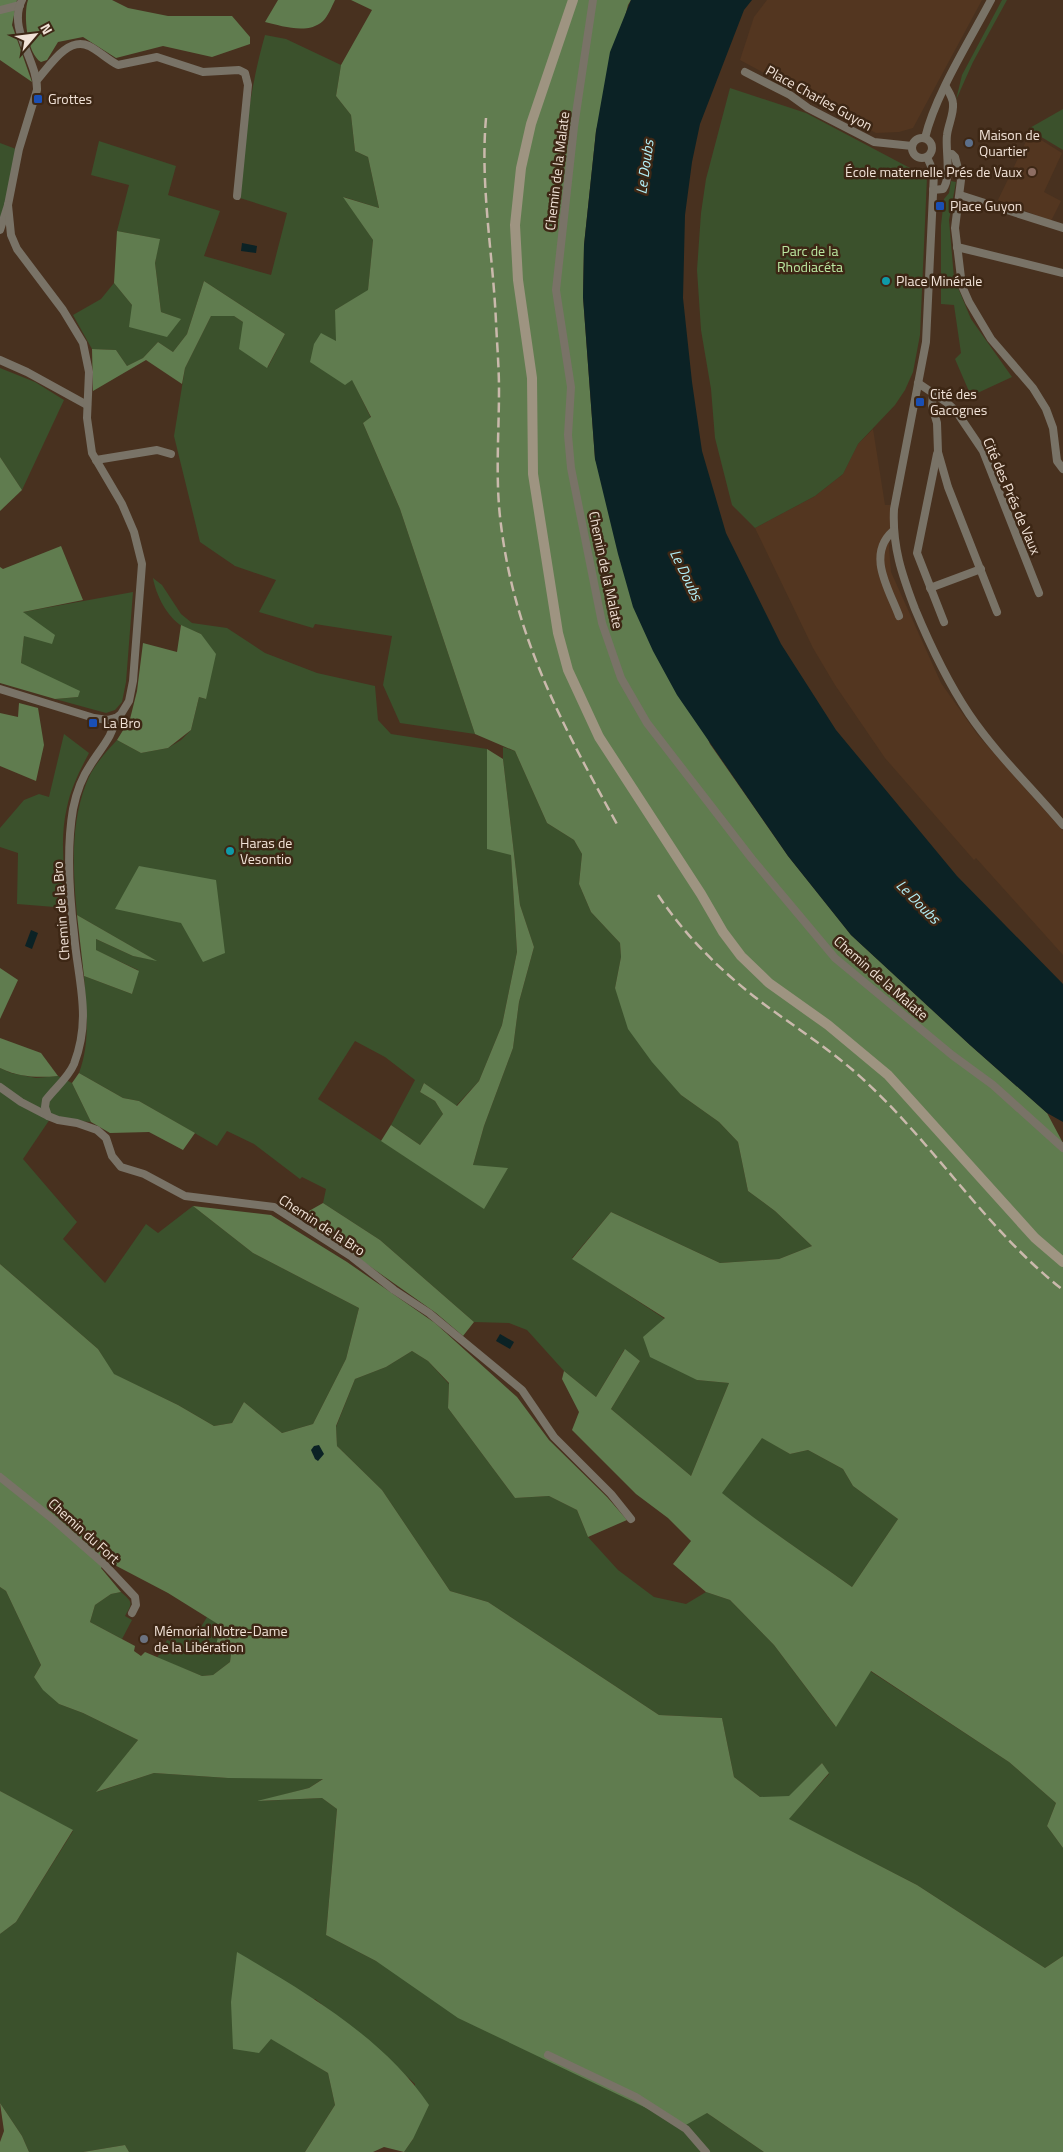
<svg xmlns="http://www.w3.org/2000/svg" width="1063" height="2152" viewBox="0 0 1063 2152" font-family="'Titillium Web',sans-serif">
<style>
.built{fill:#533620}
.green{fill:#3b512c}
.forest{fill:#607c4f;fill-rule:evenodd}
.water{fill:#0b2225}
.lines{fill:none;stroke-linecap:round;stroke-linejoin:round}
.street{stroke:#797367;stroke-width:8}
.secondary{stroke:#9e9481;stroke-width:10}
.rail{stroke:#cab9ac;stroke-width:2.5;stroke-dasharray:10 5;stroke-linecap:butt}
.transit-dot{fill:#1a4fb4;stroke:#3d2715;stroke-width:2}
.service-dot{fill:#5c6f8a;stroke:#3d2715;stroke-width:2}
.education-dot{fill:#8d6e63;stroke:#3d2715;stroke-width:2}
.culture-dot{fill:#0f9aa8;stroke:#3d2715;stroke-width:2}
.worship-dot{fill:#6b7280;stroke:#3d2715;stroke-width:2}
.labels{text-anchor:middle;stroke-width:5;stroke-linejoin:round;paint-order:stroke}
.street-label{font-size:14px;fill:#f1e2d7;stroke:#3d2715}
.poi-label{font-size:14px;fill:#f1e2d7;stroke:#3d2715;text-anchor:start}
.park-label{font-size:14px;fill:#bbe7a1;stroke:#3d2715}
.water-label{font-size:15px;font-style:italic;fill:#b3f0f8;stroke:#3d2715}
</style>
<rect width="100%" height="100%" fill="#48311f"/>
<!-- built -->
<g class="built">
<polygon points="767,0 982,0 913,128 899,132 876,133 740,60 754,17"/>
<polygon points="1030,133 1062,153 1044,192 1061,201 1051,221 998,200"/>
<polygon points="873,429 885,505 891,505 889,548 891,572 941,683 977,734 1063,831 1063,955 976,858 974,860 885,758 835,685 813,648 755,528 815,496 843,474 858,444"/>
</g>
<!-- green -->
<g class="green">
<polygon points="1002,0 1007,0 973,62 956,100 962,75"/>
<path d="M265,35L286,39L341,65L336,96L351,115L355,151L368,157L379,208L344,197L373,240L368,291L335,310L352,379L371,418L363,423L400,509L475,734L400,723L383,685L392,636L315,624L313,628L259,612L276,580L235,566L200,542L174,436L185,368L211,316H234L243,322L268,367L285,334L204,281L187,334L173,352L158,342L143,358L127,366L116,350L92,349L73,315L101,299L114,283L132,305L180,319L161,312L155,263L159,239L117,231L129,185L91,175L99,141L176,166L168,195L220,211L204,256L271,275L287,213L240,198C243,143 250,88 265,35Z"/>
<polygon points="730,88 806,113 927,177 920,335 913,372 905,390 895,405 858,444 843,474 815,496 755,528 732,505 715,438 711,389 701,330 697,270 701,213 706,179"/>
<polygon points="1063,109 1063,150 1028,129"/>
<polygon points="0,143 16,149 7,195 0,220"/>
<polygon points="951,181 956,182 949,220 954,278 971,319 1012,377 971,396 955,359 961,353 954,305 941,304 941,225 944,199 949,193"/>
<polygon points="0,368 35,382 64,400 22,490 0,457"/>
<path d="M153,578L162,585L181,614L192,623L227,628L265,653L317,673L375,686L378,720L391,734L487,749V848L511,854L517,952L502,1025L479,1081L456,1106L424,1083L420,1092L435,1101L443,1114L420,1145L391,1125L415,1080L385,1057L355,1041L318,1099L484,1208L473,1165L484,1126L513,1048L519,1002L534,947L520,905L503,759V747L515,751L547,823L574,840L582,854L579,884L591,912L620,943L621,957L615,988L681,1095L719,1122L738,1142L748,1191L775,1211L812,1246L779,1259L720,1263L611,1212L572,1258L665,1319L697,1380L729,1383L691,1476L611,1409L640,1361L624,1350L596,1397L564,1371L527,1330L509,1323L474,1322L380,1240L323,1203L326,1189L302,1177L300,1179L254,1144L227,1131L217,1146L139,1101L123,1098L79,1073C91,1041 86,1009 84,976L132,994L138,970L95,950L96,939L133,956L155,960L77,915C73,872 70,825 86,784C92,767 105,753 117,740L141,753L168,748L181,740L191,730L199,697L206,699L201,634C195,631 188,629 182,626C167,617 156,595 153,578Z"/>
<polygon points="133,592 126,682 122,702 115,710 106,713 55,699 78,697 21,663 24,635 51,643 23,612"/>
<path d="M64,734L89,753C80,770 71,788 67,807C59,840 65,875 67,908L17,904L18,853L0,847V828L24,800L39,794L49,797Z"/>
<polygon points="0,1068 11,1073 36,1078 58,1076 72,1083 91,1122 50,1119 23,1159 77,1222 63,1239 105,1283 146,1224 158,1233 193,1206 253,1253 359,1308 346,1359 313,1424 282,1433 244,1402 232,1423 214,1426 178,1405 113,1374 98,1349 0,1264"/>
<polygon points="412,1351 428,1361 449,1384 448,1408 515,1498 549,1496 577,1510 588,1537 618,1570 654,1597 686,1604 706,1592 730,1600 774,1645 835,1726 870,1671 1009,1762 1056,1803 1047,1826 1063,1848 1063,1956 1045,1968 917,1885 788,1819 829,1774 822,1763 789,1797 760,1797 734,1777 722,1718 659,1715 488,1602 450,1591 382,1490 337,1446 336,1427 355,1379 386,1367"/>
<path d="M762,1437L790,1454L808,1450L843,1469L853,1486L898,1519L852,1587C809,1556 764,1527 721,1493Z"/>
<polygon points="0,1587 6,1591 41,1665 34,1677 59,1704 83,1713 138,1740 97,1792 154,1773 228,1778 324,1778 309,1788 260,1801 322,1798 337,1809 326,1935 376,1961 707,2113 764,2152 404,2152 413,2139 415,2084 370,2042 315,1999 271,2038 328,2073 335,2105 305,2152 129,2152 125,2145 83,2152 29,2152 22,2136 0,2103 0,1934 16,1922 73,1831 0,1791"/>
<path d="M121,1592C133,1603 133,1602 125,1616L132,1620L122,1639L90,1622L95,1605L111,1594Z"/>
<polygon points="207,1617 222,1626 231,1654 230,1662 213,1675 202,1676 157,1658 167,1640 170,1641 175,1633 195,1637"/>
</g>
<!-- forest -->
<g class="forest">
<polygon points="0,0 17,0 12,25 32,82 0,60"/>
<path d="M28,0H112L128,8L168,16H232L250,37V44L212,57L163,46L116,58L83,37L58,42L47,60L41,62C27,54 23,14 28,0Z"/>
<path d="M278,0H335C332,6 328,16 323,21C308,35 282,26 265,22Z"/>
<path d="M351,0H631L628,5L596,131L584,245L583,297L595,459L710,744L788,856L851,935L970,1045L1047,1113L1063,1143V1848L1047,1826L1056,1803L1009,1762L871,1671L836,1727L774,1645L730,1600L706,1592L673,1564L691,1541L668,1518L636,1494L572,1430L579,1412L562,1379L564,1371L596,1397L625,1349L640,1361L611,1409L691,1476L729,1383L697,1380L650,1357L643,1337L665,1318L572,1259L611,1212L720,1263L779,1259L812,1246L775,1211L748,1191L738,1142L719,1122L681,1095L652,1062L628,1029L615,988L621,957L620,943L591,912L579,884L582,854L574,840L547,823L515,751L475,734L400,509L363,423L371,417L352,380L345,385L310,362L314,344L321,333L336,341L335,310L368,290L373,240L343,197L379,208L368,157L355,151L351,115L336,96L341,65L372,10ZM762,1438L790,1454L808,1450L843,1469L853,1486L898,1519L852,1587C809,1556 764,1527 722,1493Z"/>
<polygon points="117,231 160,239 155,263 161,312 181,319 167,337 129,327 132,305 114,283"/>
<polygon points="204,281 285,334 267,368 239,349 243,322 234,316 211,316 185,368 182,384 146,360 93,391 92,349 116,350 127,366 143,358 158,342 173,352 187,334"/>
<polygon points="0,457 22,490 0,511"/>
<polygon points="61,546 83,600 23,612 55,635 52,644 24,636 21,663 80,691 78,697 55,699 0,683 0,567 3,569"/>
<polygon points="181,625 201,634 216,654 206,699 199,697 191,730 168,748 141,753 117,740 130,719 137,691 143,643 177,652"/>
<polygon points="19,703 38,708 44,745 36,781 0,766 0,713 18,717"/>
<polygon points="487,749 503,759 520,905 534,947 519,1002 513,1048 484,1126 473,1165 508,1168 484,1209 381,1141 391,1125 420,1145 443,1114 435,1101 420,1092 424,1083 457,1106 479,1081 502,1025 517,952 511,855 487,849"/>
<polygon points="139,866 216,880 225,953 203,962 181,923 115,909"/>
<polygon points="77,915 157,961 133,956 96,939 96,950 139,971 132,994 84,976"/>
<polygon points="0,968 18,980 0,1019"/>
<path d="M0,1038L41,1053L58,1076C37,1078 19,1077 0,1068Z"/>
<polygon points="79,1073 123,1098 139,1101 195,1133 183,1150 149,1132 110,1133 91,1122 72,1083"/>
<polygon points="323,1203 380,1240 474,1322 463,1336 436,1313 351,1253 310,1227 309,1211"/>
<path d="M193,1206L271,1215L347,1262L435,1323L517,1397L549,1440L607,1497L627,1520L588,1537L577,1510L549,1496L515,1498L448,1408L449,1383L428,1361L412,1351L386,1367L355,1379L336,1426L337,1446L382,1490L450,1591L488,1602L659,1715L722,1718L734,1777L760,1797L789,1796L822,1763L829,1773L789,1819L917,1885L1045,1968L1063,1956V2152H764L707,2113L684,2126L458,2018L376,1961L326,1935L337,1809L322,1798L257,1801L309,1788L323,1779L228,1778L154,1773L96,1792L138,1740L83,1713L59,1704L43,1690L34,1677L41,1665L6,1591L0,1587V1264L98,1349L114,1374L178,1405L214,1426L232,1423L244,1402L282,1433L313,1424L346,1359L359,1308L253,1253ZM107,1561L168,1593L221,1626L216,1645L231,1654L230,1662L213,1675L202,1676L145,1652L141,1656L134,1651L135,1646L90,1622L95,1605L111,1594L121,1592L101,1568Z"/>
<polygon points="0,1791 73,1830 16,1922 0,1934"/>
<path d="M237,1952C306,1993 383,2037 429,2105L413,2139L404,2152L384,2147L373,2152H305L335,2105L328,2073L271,2039L259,2053L233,2049L231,2002Z"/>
<polygon points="0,2103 22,2136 29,2152 0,2152 0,2142 4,2131"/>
<polygon points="125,2145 129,2152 83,2152"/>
</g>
<!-- water -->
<g class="water">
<polygon points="631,0 752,0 744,10 700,124 692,162 685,215 683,298 692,382 702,451 726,533 781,644 836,730 957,876 1063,984 1063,1122 1047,1113 970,1045 851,935 788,856 677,695 653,651 633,607 618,554 595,459 583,297 584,245 596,131 610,52"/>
<polygon points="242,243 257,246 256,253 241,251"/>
<polygon points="31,930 38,933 32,949 25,946"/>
<polygon points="500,1334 514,1342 510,1349 496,1341"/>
<polygon points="319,1445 324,1454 318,1461 315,1459 311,1450 314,1446"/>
</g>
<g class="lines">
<!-- street -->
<g class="street">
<polyline points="593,0 574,127 556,290 571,387 568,435 571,468 602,623 621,678 647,723 752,859 835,958 952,1055 993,1085 1063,1148"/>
<polyline points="0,10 20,5"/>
<polyline points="745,72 790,95 808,108 874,142 912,146"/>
<path d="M37,80C49,67 67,36 89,46C99,51 108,60 118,65L157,57L203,72L239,70L245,73L248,85L237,196"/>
<circle cx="922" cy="148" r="10"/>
<path d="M925,138C935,95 970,40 991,0"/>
<polyline points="948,154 952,154 955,157 961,180 955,228 962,286 969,302 991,339 1033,388 1046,409 1053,428 1057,461 1063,469"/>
<path d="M927,157L934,173L926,342L894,509C892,546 902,575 915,609C930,645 947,681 969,714C996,754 1032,788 1063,825"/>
<path d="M933,190L943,189C952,177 945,149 947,135C948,125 954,114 953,104C953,98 949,92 946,87"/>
<polyline points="960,195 1063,228"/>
<path d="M0,230L8,205L19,149L37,90C38,61 7,29 22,0"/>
<polyline points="957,247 1063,273"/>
<polyline points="0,360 27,372 87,405"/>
<polyline points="918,383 946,402 956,411 983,451 1039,593"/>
<polyline points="933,393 932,406 937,423 938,452 948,487 997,612"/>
<polyline points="937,454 917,553 944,622"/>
<polyline points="96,460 157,450 171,454"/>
<path d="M893,531C866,555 889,589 899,616"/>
<polyline points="930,588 981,569"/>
<polyline points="0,689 94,718 108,720 116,718 121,714 129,701 133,681 142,564 134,532 122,504 92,453 87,418 89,372 83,343 63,310 17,249 11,235 8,205"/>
<polyline points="0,1087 21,1102 48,1116 58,1120 77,1123 97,1130 106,1138 112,1156 121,1167 144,1174 185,1196 274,1207 352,1257 394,1290 429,1313 522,1390 554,1437 611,1494 631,1519"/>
<path d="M48,1116L45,1107L46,1100C55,1088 68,1078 74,1064C92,1017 78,981 74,934C69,893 66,850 73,809C76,794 82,777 91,764C101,748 113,736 116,718"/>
<polyline points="0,1477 55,1521 104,1564 135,1597 136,1605 132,1613"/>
<polyline points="548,2055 636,2097 686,2129 706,2152"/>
</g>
<!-- secondary -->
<polyline class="secondary" points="573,0 531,124 521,168 515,225 518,280 532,378 533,474 558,633 568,670 599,737 701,894 723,932 741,956 769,983 828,1025 888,1075 1035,1238 1063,1262"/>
<!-- rail -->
<g class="rail">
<path d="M486,118C480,186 493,254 496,322C497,344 499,367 499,390C499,435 495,480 501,525C515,639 564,728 618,826"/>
<path d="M658,895C688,940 728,978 772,1010C804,1033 836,1054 865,1081C936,1147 987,1230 1063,1290"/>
</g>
</g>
<!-- markers -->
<g class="transit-dot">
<rect x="33" y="94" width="10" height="10" rx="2.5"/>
<rect x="935" y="201" width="10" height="10" rx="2.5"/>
<rect x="915" y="397" width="10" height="10" rx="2.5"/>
<rect x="88" y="718" width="10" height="10" rx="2.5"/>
</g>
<circle class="service-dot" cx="969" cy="143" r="5"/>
<circle class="education-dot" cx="1032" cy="172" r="5"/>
<g class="culture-dot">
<circle cx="886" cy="281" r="5"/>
<circle cx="230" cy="851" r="5"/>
</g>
<circle class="worship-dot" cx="144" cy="1639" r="5"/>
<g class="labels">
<!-- street labels -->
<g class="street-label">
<text transform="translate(819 98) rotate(29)" y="5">Place Charles Guyon</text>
<text transform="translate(557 171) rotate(-83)" y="5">Chemin de la Malate</text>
<text transform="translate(1012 496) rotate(67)" y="5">Cité des Prés de Vaux</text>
<text transform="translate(606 570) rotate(78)" y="5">Chemin de la Malate</text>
<text transform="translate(61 911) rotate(-94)" y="5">Chemin de la Bro</text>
<text transform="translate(881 978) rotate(41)" y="5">Chemin de la Malate</text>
<text transform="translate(322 1225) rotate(33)" y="5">Chemin de la Bro</text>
<text transform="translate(84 1531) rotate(42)" y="5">Chemin du Fort</text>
</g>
<!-- poi labels -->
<g class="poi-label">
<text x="48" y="104">Grottes</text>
<text x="979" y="140">Maison de<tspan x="979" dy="16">Quartier</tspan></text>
<text x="1022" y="177" text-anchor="end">École maternelle Prés de Vaux</text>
<text x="950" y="211">Place Guyon</text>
<text x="896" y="286">Place Minérale</text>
<text x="930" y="399">Cité des<tspan x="930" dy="16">Gacognes</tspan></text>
<text x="103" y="728">La Bro</text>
<text x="240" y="848">Haras de<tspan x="240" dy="16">Vesontio</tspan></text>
<text x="154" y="1636">Mémorial Notre-Dame<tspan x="154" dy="16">de la Libération</tspan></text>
</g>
<!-- park labels -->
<g class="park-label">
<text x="810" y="256">Parc de la<tspan x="810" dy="16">Rhodiacéta</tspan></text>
</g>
<!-- water labels -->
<g class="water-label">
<text transform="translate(645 167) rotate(-82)" y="5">Le Doubs</text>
<text transform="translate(686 575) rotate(64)" y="5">Le Doubs</text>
<text transform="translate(918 902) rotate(45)" y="5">Le Doubs</text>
</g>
</g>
<!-- north arrow -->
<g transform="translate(35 35) rotate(62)" stroke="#3d2715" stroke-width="4" paint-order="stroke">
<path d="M0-4L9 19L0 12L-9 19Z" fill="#f1e2d7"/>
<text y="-8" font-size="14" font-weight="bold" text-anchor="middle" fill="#f1e2d7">N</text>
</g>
</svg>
